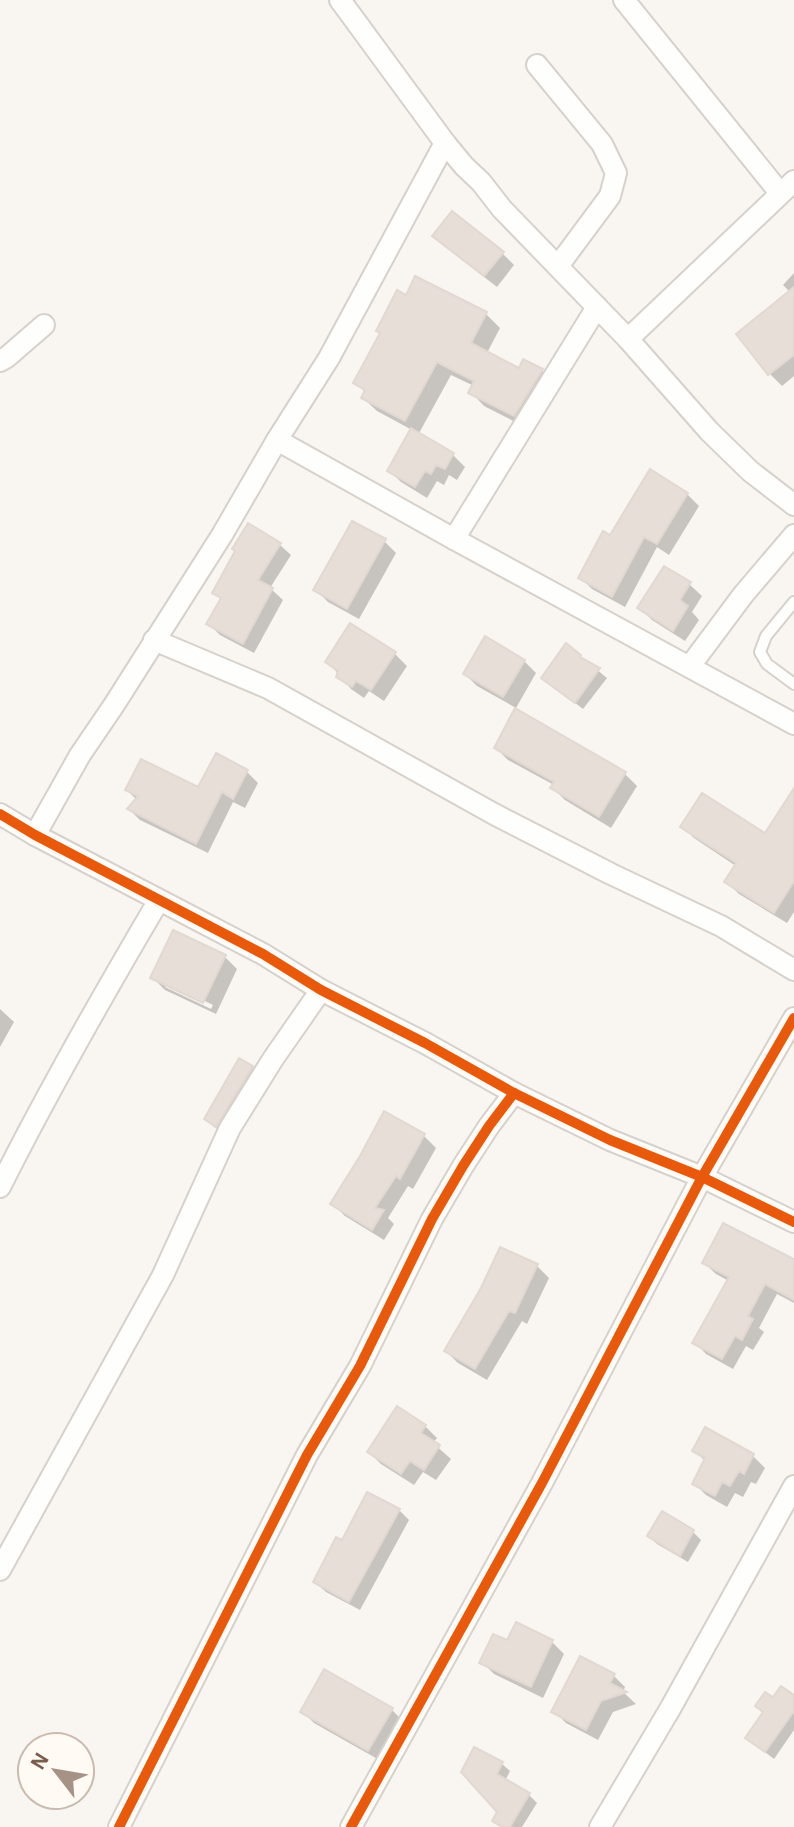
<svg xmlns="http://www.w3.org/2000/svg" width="794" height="1827" viewBox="0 0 794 1827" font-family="'Alegreya Sans',sans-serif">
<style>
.shadow{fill:#0003;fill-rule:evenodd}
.building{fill:#e6ded7;stroke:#e2d8d2;stroke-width:2}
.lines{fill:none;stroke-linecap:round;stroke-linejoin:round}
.lane-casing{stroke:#d7d1cb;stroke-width:14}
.street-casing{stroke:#d7d1cb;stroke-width:24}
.lane{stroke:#fefefd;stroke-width:10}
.street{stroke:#fefefd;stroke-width:20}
.cycleway-casing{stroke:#fffaf3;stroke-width:15}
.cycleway{stroke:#e8590c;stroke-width:10}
</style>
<rect width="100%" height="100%" fill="#f9f5f0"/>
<!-- shadow -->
<g class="shadow">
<polygon points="435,236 502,253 514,265 497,287 447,248"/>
<polygon points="794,273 794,376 782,386 770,374 739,334 790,292 783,285"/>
<polygon points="416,278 486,314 500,328 487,353 520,370 524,362 542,371 556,385 529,429 484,406 471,392 474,386 451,375 418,435 453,455 465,467 457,480 449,475 444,485 437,481 427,498 401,482 389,470 412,430 377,411 363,398 366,393 356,383"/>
<polygon points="651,472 687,494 699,506 669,555 657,547 625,607 592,589 580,577 611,538"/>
<polygon points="384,541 396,553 359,619 328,602 316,590"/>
<polygon points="280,545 291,555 270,588 283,600 254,653 220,635 209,624 222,600 214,592"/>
<polygon points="689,584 702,596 692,612 699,620 685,641 652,620 640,608"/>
<polygon points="395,654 407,666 384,701 369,691 364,698 351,689 328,662"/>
<polygon points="580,656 607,678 583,709 543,678"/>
<polygon points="524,661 536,673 516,708 477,686 465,674"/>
<polygon points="496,748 625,774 637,786 611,828 565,800 553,788 554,785 508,760"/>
<polygon points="217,756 247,772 258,783 245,808 233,802 208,853 140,820 129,809 137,800 127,790 199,790"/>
<polygon points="794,792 794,912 787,923 739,894 727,882 736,866 694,838 682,826 766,836"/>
<path d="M225,957L237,969L216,1014L165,990L153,978ZM165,982L213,1005L211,1009L165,987Z"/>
<polygon points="0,1009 14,1022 0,1047"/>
<polygon points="240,1061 252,1068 260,1075 225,1133 214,1127 206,1119"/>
<polygon points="424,1136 436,1148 413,1189 408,1186 388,1218 394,1224 384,1240 345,1216 333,1204"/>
<polygon points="794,1262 794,1303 777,1294 759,1328 764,1332 753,1350 746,1346 733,1369 706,1354 695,1342 729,1281 716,1274 704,1263"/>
<polygon points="537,1266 549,1278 527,1324 522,1321 487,1380 458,1363 446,1351"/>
<polygon points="425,1426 437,1438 433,1443 451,1459 436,1480 423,1472 414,1485 381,1464 369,1452"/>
<polygon points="695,1451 753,1456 765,1468 756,1484 751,1482 743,1497 735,1493 727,1507 706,1495 694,1483 706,1462"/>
<polygon points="399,1510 409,1520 360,1610 326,1592 315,1582 343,1542"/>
<polygon points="662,1514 693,1532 701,1540 688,1562 657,1544 649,1536"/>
<polygon points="552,1642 564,1654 543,1698 494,1674 482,1662 508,1643"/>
<polygon points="613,1675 625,1687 623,1692 636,1704 613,1712 598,1740 566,1723 554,1711"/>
<polygon points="794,1697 794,1730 774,1759 747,1738 773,1700"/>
<polygon points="392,1710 404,1722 381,1761 314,1723 302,1711"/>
<polygon points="475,1750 502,1764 510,1771 505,1781 529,1795 537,1803 522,1827 501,1827 494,1821 500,1812"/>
</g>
<!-- building -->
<g class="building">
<polygon points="452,211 504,252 484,276 432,236"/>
<polygon points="415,276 487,312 471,343 519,368 523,359 543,369 514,416 468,393 474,381 437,362 405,421 361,398 365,390 353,383 380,333 376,331 397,290 406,295"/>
<polygon points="794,287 794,355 768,375 736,334"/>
<polygon points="411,428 454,453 445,469 436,465 431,474 425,471 415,487 387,471"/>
<polygon points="650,469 688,493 657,544 644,537 612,597 578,578 603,531 610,535"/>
<polygon points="352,521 386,539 347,609 313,590"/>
<polygon points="248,523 281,543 258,580 273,588 243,644 206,624 221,598 212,593 235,551 232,549"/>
<polygon points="664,566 691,582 680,600 688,606 673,631 637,608"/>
<polygon points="350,623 396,652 371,690 356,681 352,687 336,677 338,671 325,662"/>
<polygon points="485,636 525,660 503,697 463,674"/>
<polygon points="566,643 581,655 580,657 600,668 575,703 541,678"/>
<polygon points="515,708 626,772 599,817 550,788 554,782 494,748"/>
<polygon points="216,753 248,770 233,799 222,792 196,844 127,809 138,796 125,790 141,759 198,787"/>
<polygon points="794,788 794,881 774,913 724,882 736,863 680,827 702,793 765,833"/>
<polygon points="173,930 226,955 203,1003 150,978"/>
<polygon points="239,1058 253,1066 216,1127 204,1119"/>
<polygon points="384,1111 425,1134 400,1179 396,1176 375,1208 384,1210 372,1230 330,1204 360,1156"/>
<polygon points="723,1223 794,1259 794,1300 765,1284 748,1316 753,1319 742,1340 735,1336 722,1359 692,1343 729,1277 702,1263"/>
<polygon points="500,1247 538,1264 515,1313 509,1311 475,1369 444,1351 481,1288"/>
<polygon points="397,1406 426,1425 421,1433 440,1445 424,1470 410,1461 401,1474 367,1452"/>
<polygon points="705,1427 754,1454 744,1474 739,1471 730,1486 722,1482 715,1496 692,1484 705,1458 692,1451"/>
<polygon points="367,1492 400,1509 349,1602 313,1582 336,1537 342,1540"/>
<polygon points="662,1511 694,1530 680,1556 647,1536"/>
<polygon points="516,1622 553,1640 531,1687 479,1663 493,1634 507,1640"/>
<polygon points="580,1656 615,1674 610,1683 627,1692 601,1701 586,1730 551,1712"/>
<polygon points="324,1669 393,1708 368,1751 300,1712"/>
<polygon points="781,1686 794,1695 794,1711 765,1752 745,1738 763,1712 755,1706 765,1692 773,1697"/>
<polygon points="474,1747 503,1762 497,1774 530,1793 510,1827 502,1827 492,1821 497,1812 461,1772"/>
</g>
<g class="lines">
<!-- lane casing -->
<g class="lane-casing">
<polyline id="lane" points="794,602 766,636 760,652 767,664 794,684"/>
</g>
<!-- street casing -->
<g class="street-casing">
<g id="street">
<polyline points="340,0 445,143 464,166 481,182 502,209 628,339 709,431 750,471 794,505"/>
<polyline points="624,0 780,193"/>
<polyline points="537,65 602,144 616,173 610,196 558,266"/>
<polyline points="628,339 794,181"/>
<polyline points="0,361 7,357 44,325"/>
<polyline points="277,440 454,539 794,724"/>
<polyline points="454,539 597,307"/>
<polyline points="154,640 268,688 494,814 611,874 721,926 794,970"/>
<polyline points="690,666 743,595 794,535"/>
<polyline points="0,814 35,835 263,954 321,990 425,1043 514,1093 610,1140 702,1177 794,1222"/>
<polyline points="35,835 80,755 114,705 222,535 277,440 329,358 445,143"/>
<path d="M0,1187C49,1089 103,995 159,900"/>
<polyline points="0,1570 163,1275 230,1128 273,1059 321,990"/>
<polyline points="119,1827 307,1455 360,1366 432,1219 463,1166 489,1126 514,1093"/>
<polyline points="351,1827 542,1483 702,1177 794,1018"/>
<polyline points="600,1827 670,1709 794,1486"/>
</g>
</g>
<!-- lane -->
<use href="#lane" class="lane"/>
<!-- street -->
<use href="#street" class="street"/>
<!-- cycleway casing -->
<g class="cycleway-casing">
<g id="cycleway">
<polyline points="0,814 35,835 263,954 321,990 425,1043 514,1093 610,1140 702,1177 794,1222"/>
<polyline points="119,1827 307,1455 360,1366 432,1219 463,1166 489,1126 514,1093"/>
<polyline points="351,1827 542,1483 702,1177 794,1018"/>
</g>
</g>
<!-- cycleway -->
<use href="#cycleway" class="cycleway"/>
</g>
<!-- north arrow -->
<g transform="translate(56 1771) rotate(301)"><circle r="38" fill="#fffaf3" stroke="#cabbb1" stroke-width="2"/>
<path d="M0-6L14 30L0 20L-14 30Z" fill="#a69286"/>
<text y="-12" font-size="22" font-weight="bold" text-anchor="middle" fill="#7a5c4d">N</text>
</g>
</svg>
